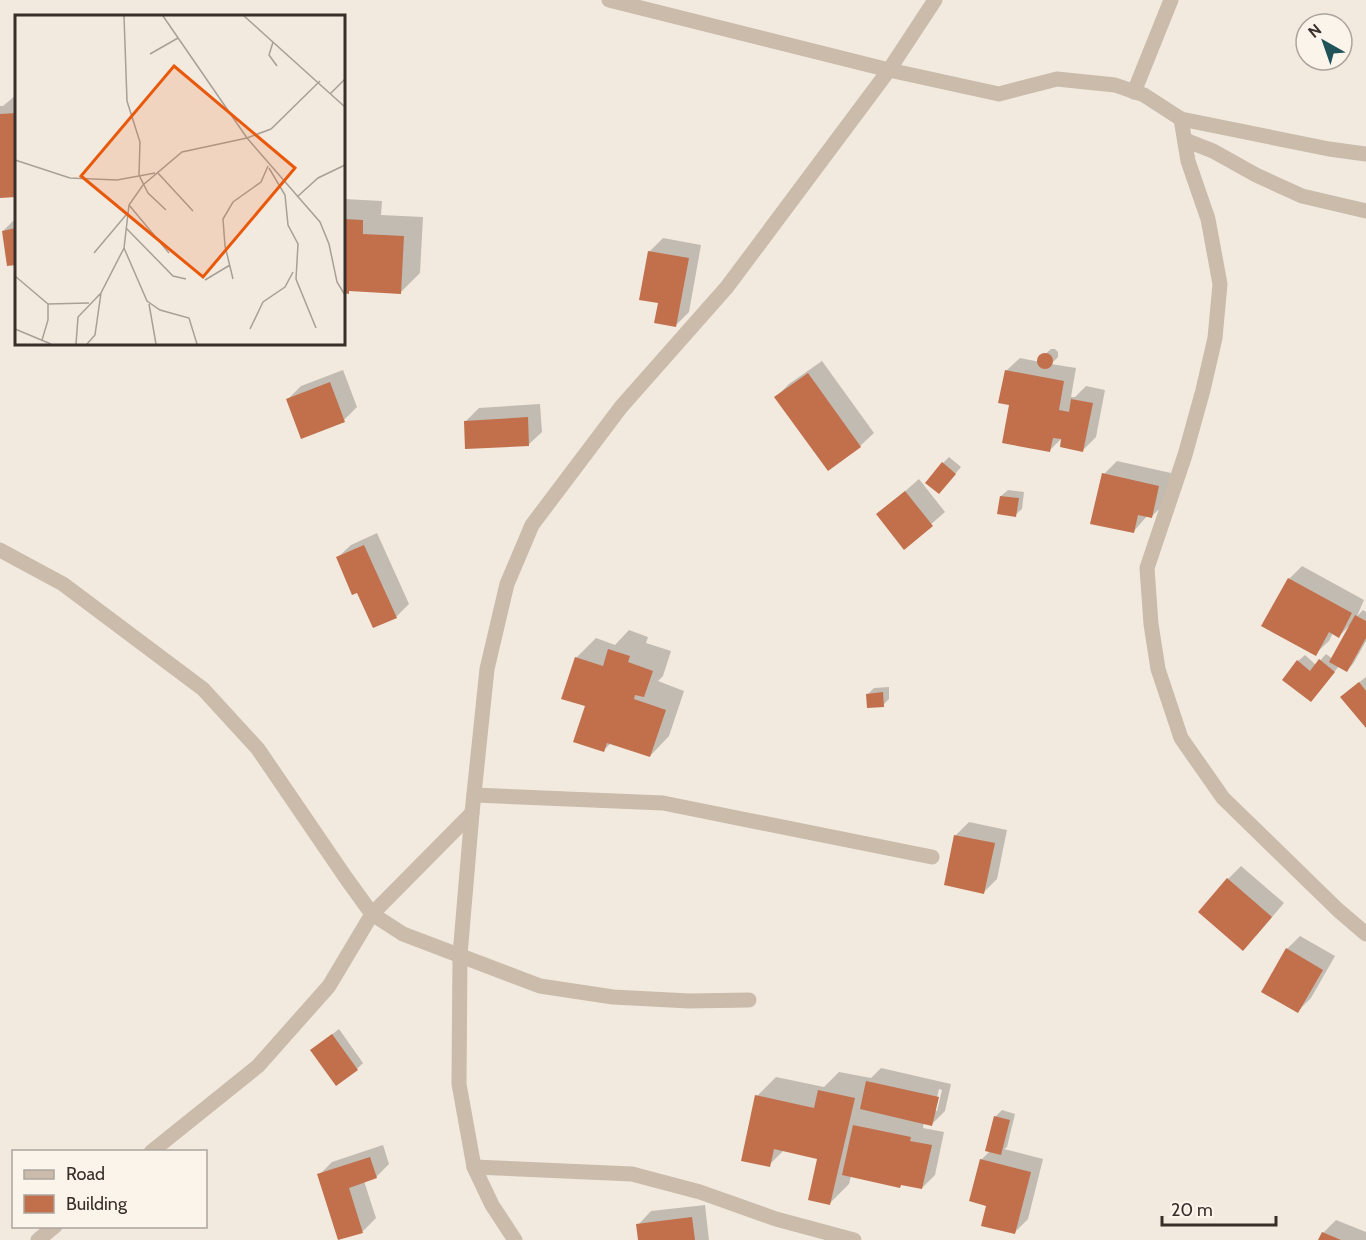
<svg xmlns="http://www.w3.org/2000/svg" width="1366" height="1240" viewBox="0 0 1366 1240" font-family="Cabin,sans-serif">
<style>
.shadow{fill:#0003;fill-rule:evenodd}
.building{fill:#c26f4c}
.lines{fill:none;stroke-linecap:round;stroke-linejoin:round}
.street{stroke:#cabbab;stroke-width:15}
.inset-road{fill:none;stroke:#a89f97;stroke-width:1.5}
.view{fill:#e8590c;fill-opacity:0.15;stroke:#e8590c;stroke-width:3}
.inset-edge{fill:none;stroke:#382f2a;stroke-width:3}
</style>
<rect width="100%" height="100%" fill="#f2eadf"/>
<!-- shadow -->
<g class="shadow">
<polygon points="16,95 16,194 0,196 0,106 3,106"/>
<polygon points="344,199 382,201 381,215 423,217 420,273 400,293 350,290 344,292"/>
<polygon points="16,218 16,263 9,264 3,231"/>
<polygon points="663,238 701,245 689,312 676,325 660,302 641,299 650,251"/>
<polygon points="1051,349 1055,349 1058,352 1058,357 1051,364 1076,368 1071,397 1075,397 1086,386 1105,390 1096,437 1083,450 1063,437 1050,450 1011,404 1006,371 1020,358 1040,362 1040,359"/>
<polygon points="822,361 874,433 860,446 829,469 776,397 789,384"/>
<polygon points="343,370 357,407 344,420 287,400 301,386"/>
<polygon points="540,404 542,432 528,445 465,422 479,408"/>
<polygon points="949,457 961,467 945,486 943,463"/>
<polygon points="1117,461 1171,473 1164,504 1151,517 1147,516 1134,531 1104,474"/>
<polygon points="919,479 945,512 904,548 878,515"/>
<polygon points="1008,490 1024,492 1022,509 1015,515 1001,496"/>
<polygon points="377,533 409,604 396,617 358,591 337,558 351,545"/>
<polygon points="1302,566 1364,600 1357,616 1363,610 1366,612 1366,641 1353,664 1347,670 1339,666 1317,694 1298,661 1305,655 1316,665 1326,654 1333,659 1352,623 1339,636 1333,633 1329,641 1315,654 1289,579"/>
<polygon points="629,630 648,637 646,643 671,651 663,676 658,681 684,691 669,736 650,756 611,743 603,751 587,705 576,658 596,638 615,645"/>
<polygon points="1366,677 1366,726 1348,691"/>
<polygon points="889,687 889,699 883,705 868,694 874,688"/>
<polygon points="969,822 1007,830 997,879 984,892 946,884 956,835"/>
<polygon points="1241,866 1284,903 1256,936 1228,879"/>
<polygon points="1300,936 1335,956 1311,998 1298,1011 1287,949"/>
<polygon points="339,1029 363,1063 357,1069 312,1050"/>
<path d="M881,1068L951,1084L945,1111L932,1124L924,1122L923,1128L944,1132L935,1175L922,1188L902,1184L900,1186L851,1176L849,1184L830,1203L819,1158L784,1150L769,1165L757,1096L776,1077L824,1087L839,1072L871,1078ZM939,1089L942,1090L937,1111H934Z"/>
<polygon points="1002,1110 1015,1114 1007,1147 1004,1149 1043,1159 1028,1219 1015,1232 988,1205 981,1160 991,1150 995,1117"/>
<polygon points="383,1145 389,1164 376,1177 364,1181 376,1218 363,1231 339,1238 319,1175 332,1162"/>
<polygon points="705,1205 709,1240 640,1240 638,1225 651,1211"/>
<polygon points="1336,1220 1366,1232 1366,1240 1320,1240 1323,1233"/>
</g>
<!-- building -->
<g class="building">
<polygon points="16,113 16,197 0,198 0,114"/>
<polygon points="344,219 363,220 363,234 404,236 401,294 349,291 349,294 344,293"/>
<polygon points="16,228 16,265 7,266 2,231"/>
<polygon points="648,251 689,258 676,327 654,323 658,303 639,300"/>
<circle cx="1045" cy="361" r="8"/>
<polygon points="1005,370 1064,381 1059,410 1069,412 1071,399 1093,403 1083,452 1060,447 1061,439 1053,438 1050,452 1002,443 1009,405 998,403"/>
<polygon points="808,373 861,447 828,471 774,397"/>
<polygon points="330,382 345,422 301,439 286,399"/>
<polygon points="528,417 529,446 465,449 464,421"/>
<polygon points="942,462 956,474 939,494 925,483"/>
<polygon points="1102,473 1159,486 1152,518 1138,515 1134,533 1090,524"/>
<polygon points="905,491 933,526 904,550 876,514"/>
<polygon points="1000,496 1019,498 1016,517 997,514"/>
<polygon points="364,545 397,618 373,628 357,593 352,595 336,557"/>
<polygon points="1288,578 1352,613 1339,638 1329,632 1316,656 1261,626"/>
<polygon points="1355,615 1366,621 1366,638 1347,672 1329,662"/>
<polygon points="608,649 630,656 628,662 653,671 644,697 635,695 634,699 666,710 650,757 607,743 604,752 573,742 585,706 561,699 575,657 603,666"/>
<polygon points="1319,659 1335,672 1311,702 1282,680 1297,660 1310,671"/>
<polygon points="1359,682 1366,691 1366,728 1340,697"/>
<polygon points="883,692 884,707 867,708 866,694"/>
<polygon points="954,835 995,843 984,894 944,885"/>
<polygon points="1227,878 1272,917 1243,951 1198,912"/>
<polygon points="1286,948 1323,970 1298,1013 1261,992"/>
<polygon points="332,1034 358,1070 336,1086 310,1050"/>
<polygon points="866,1081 939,1097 932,1126 860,1109"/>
<polygon points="818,1090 855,1098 830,1205 808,1200 817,1159 774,1149 770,1167 741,1161 755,1095 814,1108"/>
<polygon points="994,1116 1010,1120 1001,1155 985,1151"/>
<polygon points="853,1125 911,1137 910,1141 932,1145 922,1189 901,1185 900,1188 842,1175"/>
<polygon points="370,1157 377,1178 349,1188 363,1233 338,1240 317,1174"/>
<polygon points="980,1159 1031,1172 1015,1234 981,1226 986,1206 969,1201"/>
<polygon points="692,1217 695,1240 638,1240 636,1224"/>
<polygon points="1322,1232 1341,1240 1318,1240"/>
</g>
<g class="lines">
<!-- street -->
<g class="street">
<polyline points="609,0 889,70 999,94 1057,79 1115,85 1144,95 1181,119 1329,149 1366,154"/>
<polyline points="1134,92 1171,0"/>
<polyline points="1181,119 1188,161 1208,219 1220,284 1215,338 1203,390 1185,455 1147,568 1151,624 1158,669 1181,738 1223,798 1338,910 1366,934"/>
<polyline points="1185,140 1213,151 1256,175 1302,196 1366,211"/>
<polyline points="0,550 63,584 203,689 258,749 346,878 372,914 403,934 540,986 613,997 689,1001 749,1000"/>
<polyline points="474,795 663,803 932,857"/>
<polyline points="151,1152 258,1066 329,986 372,914 472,813"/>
<polyline points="474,1167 632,1174 700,1192 776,1219 854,1240"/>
<polyline points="38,1240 55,1226"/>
<polyline points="515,1240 492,1205 474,1167 459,1084 460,955 472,813 487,669 507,584 532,525 621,407 727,287 889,70 935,0"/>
</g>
</g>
<!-- overview -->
<g transform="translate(15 15)">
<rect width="330" height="330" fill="#f2eadf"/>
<path class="inset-road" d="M109,1L112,86L125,127L124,160L133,178L151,195M148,1L232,123L305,207L314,229L322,267L330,280M229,1L330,92M258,27L254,40L262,51M135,39L163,23M315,79L330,64M0,145L55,163L102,165L140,158M254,153L270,180L273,210L283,229L281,264L301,313M142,157L178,196M282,182L303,163L330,150M114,190L154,238M111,213L158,261L171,264M109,233L132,286L145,295L174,303L182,329M79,238L111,200M0,261L33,289L74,288M218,264L210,231L208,204L218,187L246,167L253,151M190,265L215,250M134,289L141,329M0,314L36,329M235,314L248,287L270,272L278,257M27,325L33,305V289M61,329L63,302L86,278M72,329L80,320L86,278L109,233L114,190L128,170L167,137L232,123L256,114L305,66"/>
<path class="view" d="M159,51L280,153L188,262L66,161Z"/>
<rect width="330" height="330" class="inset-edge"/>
</g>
<!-- legend -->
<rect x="12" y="1150" width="195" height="78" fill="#faf4eb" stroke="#aca59e" stroke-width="1.5"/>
<rect x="24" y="1170" width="30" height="9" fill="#cabbab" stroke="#aca59e" stroke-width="1.5"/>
<text x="66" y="1180" font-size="18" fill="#382f2a">Road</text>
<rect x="24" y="1195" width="30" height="18" fill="#c26f4c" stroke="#aca59e" stroke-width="1.5"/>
<text x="66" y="1210" font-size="18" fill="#382f2a">Building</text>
<!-- north arrow -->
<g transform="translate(1324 42) rotate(320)"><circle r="28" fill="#faf4eb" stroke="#aca59e" stroke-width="1.5"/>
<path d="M0-4.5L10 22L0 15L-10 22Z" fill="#205259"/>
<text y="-9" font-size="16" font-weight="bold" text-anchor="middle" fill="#382f2a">N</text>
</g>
<!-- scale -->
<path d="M1162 1216v9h114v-9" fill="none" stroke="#382f2a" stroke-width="3"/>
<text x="1171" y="1216" font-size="18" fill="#382f2a" stroke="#faf4eb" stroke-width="4.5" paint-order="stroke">20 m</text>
</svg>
